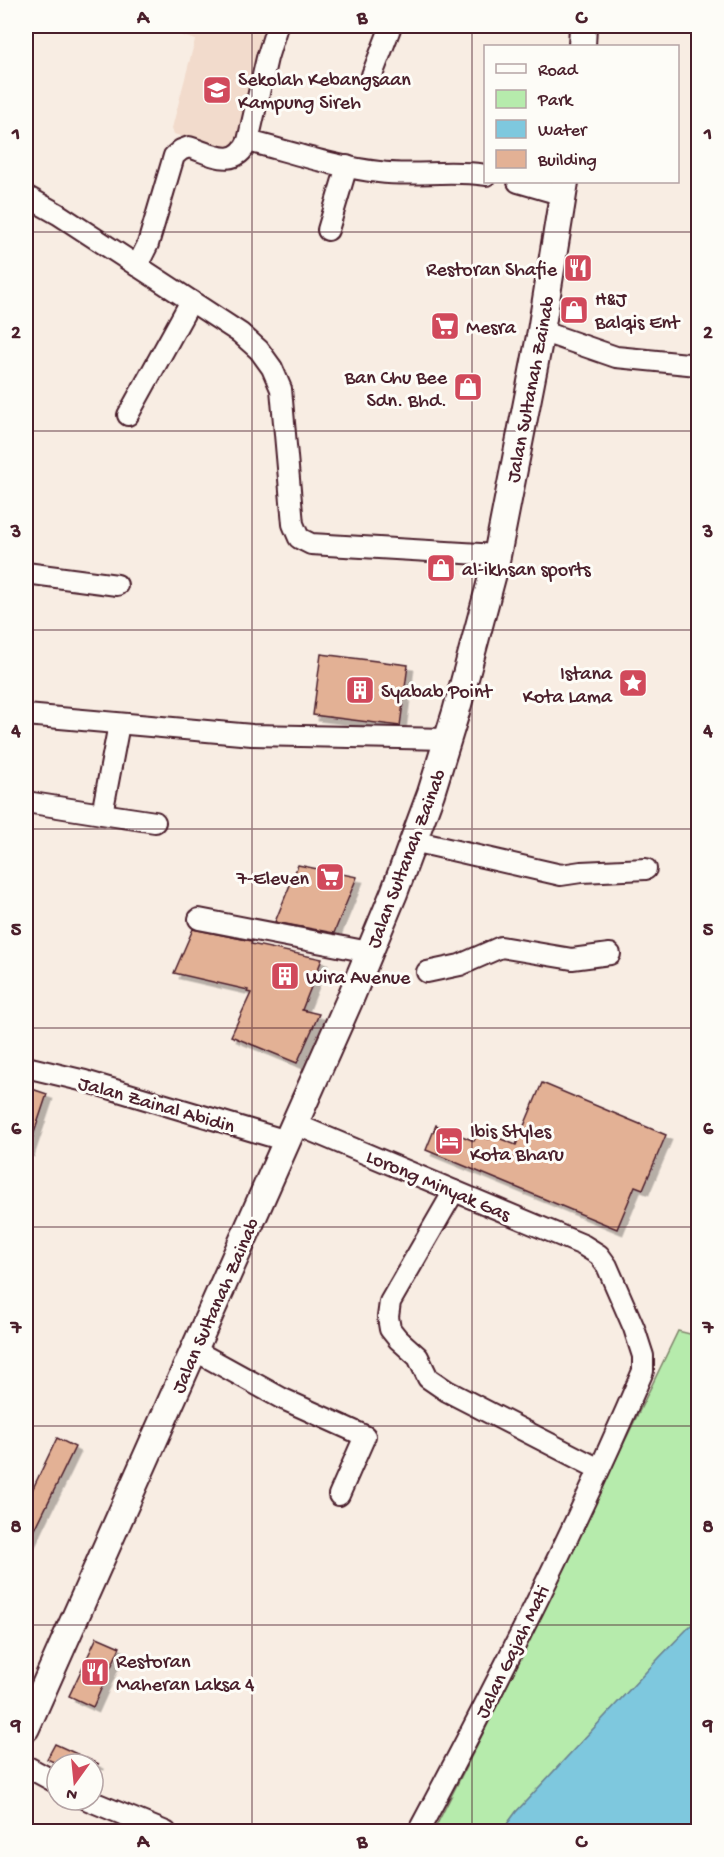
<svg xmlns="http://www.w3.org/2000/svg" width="724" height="1857" viewBox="0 0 724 1857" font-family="'Gochi Hand',sans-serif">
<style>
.built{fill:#f2dbcc}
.green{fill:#b6ebac;stroke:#80856c;stroke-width:1.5}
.water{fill:#7ec8de;stroke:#698496;stroke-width:1.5}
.building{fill:#e3b195;stroke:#4a1f2b;stroke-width:1.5;filter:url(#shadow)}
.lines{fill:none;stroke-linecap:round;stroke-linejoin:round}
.minor-casing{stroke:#4a1f2b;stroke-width:24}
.major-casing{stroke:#4a1f2b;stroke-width:30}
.minor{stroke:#fdfcf7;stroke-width:20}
.major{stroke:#fdfcf7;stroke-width:26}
.grid{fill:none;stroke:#4a1f2b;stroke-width:1.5;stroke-opacity:0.55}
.labels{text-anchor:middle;stroke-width:6;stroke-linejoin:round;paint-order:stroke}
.poi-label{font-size:20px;fill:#4a1f2b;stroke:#fdfcf7;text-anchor:start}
.street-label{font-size:20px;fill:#4a1f2b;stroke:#fdfcf7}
.neatline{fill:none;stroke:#4a1f2b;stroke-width:2}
.grid-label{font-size:20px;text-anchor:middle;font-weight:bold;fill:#4a1f2b}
</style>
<defs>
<filter id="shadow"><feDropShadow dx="5.5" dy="5.5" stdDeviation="0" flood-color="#0004"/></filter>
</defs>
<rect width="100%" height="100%" fill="#f8ede3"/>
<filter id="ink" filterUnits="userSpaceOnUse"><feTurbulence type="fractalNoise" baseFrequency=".0167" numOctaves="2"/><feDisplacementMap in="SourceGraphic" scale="12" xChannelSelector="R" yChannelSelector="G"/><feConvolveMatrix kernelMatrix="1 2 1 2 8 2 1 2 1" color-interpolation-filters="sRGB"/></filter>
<g filter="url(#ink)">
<!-- built -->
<polygon class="built" points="154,26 269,26 238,149 233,153 174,134 172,128 195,40"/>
<!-- green -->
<polygon class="green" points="678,1331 698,1336 698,1618 660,1657 516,1812 502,1831 433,1832 499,1702"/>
<!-- water -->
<polygon class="water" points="698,1618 698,1831 502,1831 516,1812 660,1657"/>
<!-- building -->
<g class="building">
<polygon points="321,654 408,665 400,726 313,715"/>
<polygon points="298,865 357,877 334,933 275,922"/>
<polygon points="193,929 252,941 251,944 322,959 302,1010 319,1014 297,1063 231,1036 251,993 247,992 248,990 174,973"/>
<polygon points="542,1083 666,1135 643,1189 635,1186 617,1229 426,1150 436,1125 474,1141 477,1135 489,1139 491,1135 516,1145"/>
<polygon points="26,1087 47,1094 28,1151 26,1150"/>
<polygon points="57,1438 75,1447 26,1548 26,1503"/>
<polygon points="97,1637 120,1647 93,1707 69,1696"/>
<polygon points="55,1744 99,1764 58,1764 47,1759"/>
</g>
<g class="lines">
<!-- minor casing -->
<g class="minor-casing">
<g id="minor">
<polyline points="372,75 391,26"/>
<path d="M248,141C291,152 335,167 379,172C414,177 450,169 486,175"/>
<polyline points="518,182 563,195"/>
<polyline points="26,196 58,214 240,333 259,350 272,368 281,389 293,524 299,538 311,544 497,555"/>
<polyline points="328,230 347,166"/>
<path d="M137,266L148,244L174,156L181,150L189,147C212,154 235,170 248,141L267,58L277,26"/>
<polyline points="541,331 616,357 698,365"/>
<polyline points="128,415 191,301"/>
<polyline points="26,573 117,585"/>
<polyline points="26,715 252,735 448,739"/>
<polyline points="26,802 102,814 119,724"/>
<polyline points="102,814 155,822"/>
<polyline points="413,841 561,875 581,872 646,869"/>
<polyline points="199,919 369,952"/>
<polyline points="427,972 460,965 501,947 572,959 610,954"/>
<polyline points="26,1067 85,1081 287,1141"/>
<path d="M295,1124L583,1245L599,1255L607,1266L634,1328L643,1356V1371C576,1528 499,1681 418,1832"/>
<polyline points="454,1191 390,1302 388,1317 390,1329 398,1339 418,1357 428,1378 447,1391 599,1469"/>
<polyline points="194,1350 281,1398 365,1436 339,1495"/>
<polyline points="26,1766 57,1783"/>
<polyline points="88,1800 166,1832"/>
</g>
</g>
<!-- major casing -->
<g class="major-casing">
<g id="major">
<polyline points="582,46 583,26"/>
<polyline points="26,1728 350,999 394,893 431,793 456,712 495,566 541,331 565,182"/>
</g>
</g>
<!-- minor -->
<use href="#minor" class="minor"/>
<!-- major -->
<use href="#major" class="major"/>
</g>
</g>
<!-- grid -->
<path class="grid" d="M252,26V1832M472,26V1832M26,232H698M26,431H698M26,630H698M26,829H698M26,1028H698M26,1227H698M26,1426H698M26,1625H698"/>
<!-- icons -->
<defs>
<g id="school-square" transform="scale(1.5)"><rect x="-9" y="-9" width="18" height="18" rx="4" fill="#d1495b" stroke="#fdfcf7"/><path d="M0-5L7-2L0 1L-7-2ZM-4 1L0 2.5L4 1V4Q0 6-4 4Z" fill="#fff"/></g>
<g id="restaurant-square" transform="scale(1.5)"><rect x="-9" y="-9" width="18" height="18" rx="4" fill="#d1495b" stroke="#fdfcf7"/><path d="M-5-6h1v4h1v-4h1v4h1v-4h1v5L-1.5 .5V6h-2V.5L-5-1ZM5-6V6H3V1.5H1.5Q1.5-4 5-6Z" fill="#fff"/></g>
<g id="shop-square" transform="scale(1.5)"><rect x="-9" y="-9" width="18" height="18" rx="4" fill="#d1495b" stroke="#fdfcf7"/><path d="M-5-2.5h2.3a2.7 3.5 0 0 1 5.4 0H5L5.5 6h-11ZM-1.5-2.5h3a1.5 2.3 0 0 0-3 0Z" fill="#fff"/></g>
<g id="supermarket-square" transform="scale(1.5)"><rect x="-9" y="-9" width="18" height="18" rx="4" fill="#d1495b" stroke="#fdfcf7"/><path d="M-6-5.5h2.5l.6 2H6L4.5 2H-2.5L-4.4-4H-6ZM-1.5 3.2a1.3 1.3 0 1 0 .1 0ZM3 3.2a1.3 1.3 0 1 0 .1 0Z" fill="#fff"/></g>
<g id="sight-square" transform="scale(1.5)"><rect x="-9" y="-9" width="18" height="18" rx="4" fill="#d1495b" stroke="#fdfcf7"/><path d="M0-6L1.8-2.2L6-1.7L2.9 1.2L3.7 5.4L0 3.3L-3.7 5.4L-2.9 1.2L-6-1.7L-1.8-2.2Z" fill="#fff"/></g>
<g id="building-square" transform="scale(1.5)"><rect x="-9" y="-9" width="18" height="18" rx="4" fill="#d1495b" stroke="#fdfcf7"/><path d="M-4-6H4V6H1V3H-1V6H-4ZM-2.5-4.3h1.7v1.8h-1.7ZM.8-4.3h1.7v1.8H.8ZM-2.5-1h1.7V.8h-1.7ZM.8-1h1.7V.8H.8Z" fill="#fff"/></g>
<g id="hotel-square" transform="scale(1.5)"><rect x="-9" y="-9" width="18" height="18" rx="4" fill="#d1495b" stroke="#fdfcf7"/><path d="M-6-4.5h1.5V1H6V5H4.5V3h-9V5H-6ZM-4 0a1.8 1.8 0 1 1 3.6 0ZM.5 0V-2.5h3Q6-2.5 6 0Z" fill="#fff"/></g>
</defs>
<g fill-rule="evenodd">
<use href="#school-square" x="217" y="90"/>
<use href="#restaurant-square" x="578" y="268"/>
<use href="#shop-square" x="574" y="310"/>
<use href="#supermarket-square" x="445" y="326"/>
<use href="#shop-square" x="468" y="387"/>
<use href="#shop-square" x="441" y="568"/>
<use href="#sight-square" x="633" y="683"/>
<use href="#building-square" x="360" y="690"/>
<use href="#supermarket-square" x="330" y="877"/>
<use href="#building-square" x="285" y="976"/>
<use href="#hotel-square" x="449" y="1141"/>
<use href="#restaurant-square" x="95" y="1672"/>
</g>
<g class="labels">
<!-- poi labels -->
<g class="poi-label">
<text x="238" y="85">Sekolah Kebangsaan<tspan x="238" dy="23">Kampung Sireh</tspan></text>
<text x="557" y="275" text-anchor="end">Restoran Shafie</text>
<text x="595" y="305">H&amp;J<tspan x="595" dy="23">Balqis Ent</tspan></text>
<text x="466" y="333">Mesra</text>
<text x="447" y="383" text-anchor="end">Ban Chu Bee<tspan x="447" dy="23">Sdn. Bhd.</tspan></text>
<text x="462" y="575">al-ikhsan sports</text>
<text x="612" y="679" text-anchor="end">Istana<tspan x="612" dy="23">Kota Lama</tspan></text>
<text x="381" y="697">Syabab Point</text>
<text x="309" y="884" text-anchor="end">7-Eleven</text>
<text x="306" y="983">Wira Avenue</text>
<text x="470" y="1137">Ibis Styles<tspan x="470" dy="23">Kota Bharu</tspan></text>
<text x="116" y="1667">Restoran<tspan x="116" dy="23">Maheran Laksa 4</tspan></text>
</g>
<!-- street labels -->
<g class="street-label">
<text transform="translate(529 389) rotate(-79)" y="7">Jalan Sultanah Zainab</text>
<text transform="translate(405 858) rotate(-69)" y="7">Jalan Sultanah Zainab</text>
<text transform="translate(157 1103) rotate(16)" y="7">Jalan Zainal Abidin</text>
<text transform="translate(439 1184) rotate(23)" y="7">Lorong Minyak Gas</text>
<text transform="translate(214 1305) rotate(-66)" y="7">Jalan Sultanah Zainab</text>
<text transform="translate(511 1651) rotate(-64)" y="7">Jalan Gajah Mati</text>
</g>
</g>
<!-- margin -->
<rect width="724" height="1857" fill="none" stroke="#fdfcf7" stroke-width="66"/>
<!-- legend -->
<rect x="484" y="45" width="195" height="138" fill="#fdfcf7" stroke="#b5a4a5" stroke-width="1.5"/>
<rect x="496" y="64" width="30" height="9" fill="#fdfcf7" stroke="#b5a4a5" stroke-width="1.5"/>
<text x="538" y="75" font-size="18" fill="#4a1f2b">Road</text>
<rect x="496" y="90" width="30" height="18" fill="#b6ebac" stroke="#b5a4a5" stroke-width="1.5"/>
<text x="538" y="105" font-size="18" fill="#4a1f2b">Park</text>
<rect x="496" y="120" width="30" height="18" fill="#7ec8de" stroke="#b5a4a5" stroke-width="1.5"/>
<text x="538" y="135" font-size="18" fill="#4a1f2b">Water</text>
<rect x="496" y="150" width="30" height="18" fill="#e3b195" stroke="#b5a4a5" stroke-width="1.5"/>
<text x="538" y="165" font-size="18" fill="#4a1f2b">Building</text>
<!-- north arrow -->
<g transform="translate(75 1782) rotate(195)"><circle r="28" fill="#fdfcf7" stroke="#b5a4a5" stroke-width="1.5"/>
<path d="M0-4.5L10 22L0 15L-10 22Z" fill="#d1495b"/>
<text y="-9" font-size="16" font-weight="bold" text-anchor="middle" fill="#4a1f2b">N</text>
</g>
<rect x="33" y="33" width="658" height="1791" class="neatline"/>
<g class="grid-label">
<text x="143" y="23">A</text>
<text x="362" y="23">B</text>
<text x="581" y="23">C</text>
<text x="16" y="139">1</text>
<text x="708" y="139">1</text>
<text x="16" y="338">2</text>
<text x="708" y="338">2</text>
<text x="16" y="537">3</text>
<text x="708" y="537">3</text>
<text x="16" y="736">4</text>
<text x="708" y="736">4</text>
<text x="16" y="935">5</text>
<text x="708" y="935">5</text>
<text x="16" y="1134">6</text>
<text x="708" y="1134">6</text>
<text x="16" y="1333">7</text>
<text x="708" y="1333">7</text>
<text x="16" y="1532">8</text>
<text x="708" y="1532">8</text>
<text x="16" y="1731">9</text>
<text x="708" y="1731">9</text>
<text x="143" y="1847">A</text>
<text x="362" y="1847">B</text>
<text x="581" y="1847">C</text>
</g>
</svg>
